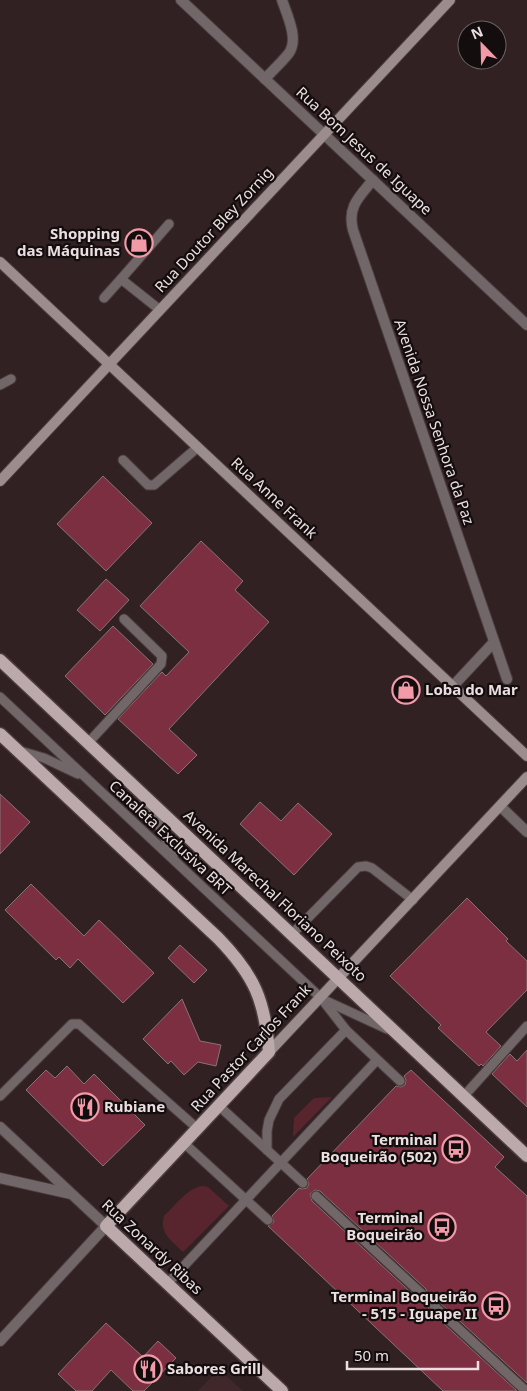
<svg xmlns="http://www.w3.org/2000/svg" width="527" height="1391" viewBox="0 0 527 1391" font-family="'Noto Sans',sans-serif">
<style>
.built{fill:#3f272a}
.green{fill:#58252f}
.building{fill:#7b2f40;stroke:#887376;fill-rule:evenodd}
.lines{fill:none;stroke-linecap:round;stroke-linejoin:round}
.lane-casing{stroke:#4b3c3e;stroke-width:11}
.street-casing{stroke:#4b3c3e;stroke-width:12}
.secondary-casing{stroke:#4b3c3e;stroke-width:12}
.primary-casing{stroke:#4b3c3e;stroke-width:15}
.lane{stroke:#716768;stroke-width:9}
.street{stroke:#716768;stroke-width:10}
.secondary{stroke:#9b8c8e;stroke-width:10}
.primary{stroke:#bca9ab;stroke-width:12}
.labels{text-anchor:middle;stroke-width:4.5;stroke-linejoin:round;paint-order:stroke}
.street-label{font-size:15px;fill:#ebdfe1;stroke:#140d0e}
.poi-label{font-size:15px;font-weight:bold;fill:#ebdfe1;stroke:#140d0e;text-anchor:end}
</style>
<rect width="100%" height="100%" fill="#312123"/>
<!-- built -->
<polygon class="built" points="219,1369 243,1391 198,1391"/>
<!-- green -->
<g class="green">
<polygon points="332,1097 293,1137 294,1118 314,1098"/>
<path d="M203,1186L208,1187L229,1206L183,1252C172,1241 159,1233 164,1216C176,1205 187,1188 203,1186Z"/>
</g>
<!-- building -->
<g class="building">
<polygon points="103,476 152,523 106,571 57,524"/>
<polygon points="201,541 243,581 235,590 269,622 169,729 197,755 178,774 118,719 162,672 166,676 189,652 140,606"/>
<polygon points="106,579 129,600 100,631 77,610"/>
<polygon points="113,626 153,664 105,715 65,676"/>
<polygon points="0,794 30,822 0,854"/>
<polygon points="260,802 281,821 298,803 332,834 294,875 240,824"/>
<polygon points="31,884 84,936 99,920 154,973 123,1003 78,959 70,968 59,957 56,960 5,910"/>
<polygon points="467,898 508,939 506,941 527,961 527,990 486,1032 501,1046 483,1066 481,1064 479,1066 438,1028 441,1025 390,976"/>
<polygon points="180,945 207,970 194,983 168,958"/>
<polygon points="182,999 200,1041 221,1045 216,1066 198,1062 184,1075 171,1061 168,1064 143,1039"/>
<polygon points="527,1050 527,1107 492,1074 510,1054 517,1061"/>
<polygon points="67,1066 84,1084 94,1074 145,1125 103,1166 26,1090 46,1070 55,1078"/>
<path d="M411,1070L504,1157L495,1167L527,1196V1383L438,1301L432,1300L428,1305L430,1311L517,1391H443L268,1226L274,1222L272,1216L299,1188L302,1189L307,1188L309,1184L307,1179L396,1086L401,1087L405,1085L406,1080L404,1076ZM315,1190L320,1191L426,1289L428,1295L426,1299L421,1300L418,1299L312,1201L310,1194Z"/>
<polygon points="106,1323 143,1357 158,1341 176,1358 144,1391 133,1391 111,1370 92,1391 76,1391 58,1374"/>
</g>
<g class="lines">
<!-- lane casing -->
<g class="lane-casing">
<g id="lane">
<polyline points="104,298 121,279"/>
<polyline points="160,310 121,279 169,224"/>
<polyline points="0,385 11,379"/>
<polyline points="123,460 148,485 154,485 198,447"/>
<polyline points="0,697 321,998 346,1030 400,1081"/>
<polyline points="88,743 161,664 162,656 124,619"/>
<polyline points="20,751 44,758 78,774"/>
<polyline points="146,803 153,812 173,856"/>
<polyline points="292,934 358,867 366,866 372,868 413,900"/>
<polyline points="322,999 387,1029"/>
<polyline points="0,1096 72,1024 79,1024 198,1129"/>
<polyline points="464,1096 527,1026"/>
<polyline points="219,1106 303,1183"/>
<polyline points="184,1143 268,1220"/>
<polyline points="267,1150 267,1131 269,1120 279,1099 346,1030"/>
<polyline points="316,1196 422,1294"/>
<polyline points="167,1284 377,1060"/>
<polyline points="434,1306 526,1391"/>
</g>
</g>
<!-- street casing -->
<g class="street-casing">
<g id="street">
<polyline points="181,0 527,325"/>
<path d="M265,79C273,70 282,62 289,53C299,39 287,15 282,0"/>
<path d="M373,180C359,197 347,207 353,230L507,679"/>
<polyline points="453,686 494,642"/>
<polyline points="500,806 527,832"/>
<polyline points="0,1127 106,1226 0,1341"/>
<polyline points="0,1178 71,1194"/>
</g>
</g>
<!-- secondary casing -->
<g class="secondary-casing">
<g id="secondary">
<polyline points="0,262 527,756"/>
<polyline points="0,481 450,0"/>
<polyline points="269,1052 527,777"/>
</g>
</g>
<!-- primary casing -->
<g class="primary-casing">
<g id="primary">
<polyline points="0,660 527,1156"/>
<path d="M0,734L218,938C255,976 265,1001 269,1052L106,1226L282,1391"/>
</g>
</g>
<!-- lane -->
<use href="#lane" class="lane"/>
<!-- street -->
<use href="#street" class="street"/>
<!-- secondary -->
<use href="#secondary" class="secondary"/>
<!-- primary -->
<use href="#primary" class="primary"/>
</g>
<!-- icons -->
<defs>
<g id="shop-ring" transform="scale(1.4375)"><circle r="9.5" fill="#140d0e" stroke="#f39aa9" stroke-width="1.5"/><path d="M-5-2.5h2.3a2.7 3.5 0 0 1 5.4 0H5L5.5 6h-11ZM-1.5-2.5h3a1.5 2.3 0 0 0-3 0Z" fill="#f39aa9"/></g>
<g id="restaurant-ring" transform="scale(1.4375)"><circle r="9.5" fill="#140d0e" stroke="#f39aa9" stroke-width="1.5"/><path d="M-5-6h1v4h1v-4h1v4h1v-4h1v5L-1.5 .5V6h-2V.5L-5-1ZM5-6V6H3V1.5H1.5Q1.5-4 5-6Z" fill="#f39aa9"/></g>
<g id="bus-ring" transform="scale(1.4375)"><circle r="9.5" fill="#140d0e" stroke="#f39aa9" stroke-width="1.5"/><path d="M-5-6H5V4H4V6H2V4H-2V6H-4V4H-5ZM-3.5-4V0h7V-4ZM-3.5 1.2v1.5H-2V1.2ZM2 1.2v1.5H3.5V1.2Z" fill="#f39aa9"/></g>
</defs>
<g fill-rule="evenodd">
<use href="#shop-ring" x="139" y="243"/>
<use href="#shop-ring" x="406" y="690"/>
<use href="#restaurant-ring" x="85" y="1107"/>
<use href="#bus-ring" x="456" y="1149"/>
<use href="#bus-ring" x="442" y="1227"/>
<use href="#bus-ring" x="496" y="1306"/>
<use href="#restaurant-ring" x="148" y="1369"/>
</g>
<g class="labels">
<!-- street labels -->
<g class="street-label">
<text transform="translate(364 151) rotate(43)" y="5">Rua Bom Jesus de Iguape</text>
<text transform="translate(214 230) rotate(-47)" y="5">Rua Doutor Bley Zornig</text>
<text transform="translate(434 422) rotate(71)" y="5">Avenida Nossa Senhora da Paz</text>
<text transform="translate(274 498) rotate(43)" y="5">Rua Anne Frank</text>
<text transform="translate(170 838) rotate(43)" y="5">Canaleta Exclusiva BRT</text>
<text transform="translate(275 896) rotate(43)" y="5">Avenida Marechal Floriano Peixoto</text>
<text transform="translate(251 1048) rotate(-47)" y="5">Rua Pastor Carlos Frank</text>
<text transform="translate(152 1247) rotate(43)" y="5">Rua Zonardy Ribas</text>
</g>
<!-- poi labels -->
<g class="poi-label">
<text x="120" y="239">Shopping<tspan x="120" dy="17">das Máquinas</tspan></text>
<text x="425" y="695" text-anchor="start">Loba do Mar</text>
<text x="104" y="1112" text-anchor="start">Rubiane</text>
<text x="437" y="1145">Terminal<tspan x="437" dy="17">Boqueirão (502)</tspan></text>
<text x="423" y="1223">Terminal<tspan x="423" dy="17">Boqueirão</tspan></text>
<text x="477" y="1302">Terminal Boqueirão<tspan x="477" dy="17">- 515 - Iguape II</tspan></text>
<text x="167" y="1374" text-anchor="start">Sabores Grill</text>
</g>
</g>
<!-- north arrow -->
<g transform="translate(482 45) rotate(337)"><circle r="24" fill="#140d0e" stroke="#6a6162"/>
<path d="M0-4L9 19L0 12L-9 19Z" fill="#f39aa9"/>
<text y="-8" font-size="14" font-weight="bold" text-anchor="middle" fill="#ebdfe1">N</text>
</g>
<!-- scale -->
<path d="M347 1361v8h131v-8" fill="none" stroke="#ebdfe1" stroke-width="2.5"/>
<text x="354" y="1361" font-size="15" fill="#ebdfe1" stroke="#140d0e" stroke-width="4" paint-order="stroke">50 m</text>
</svg>
